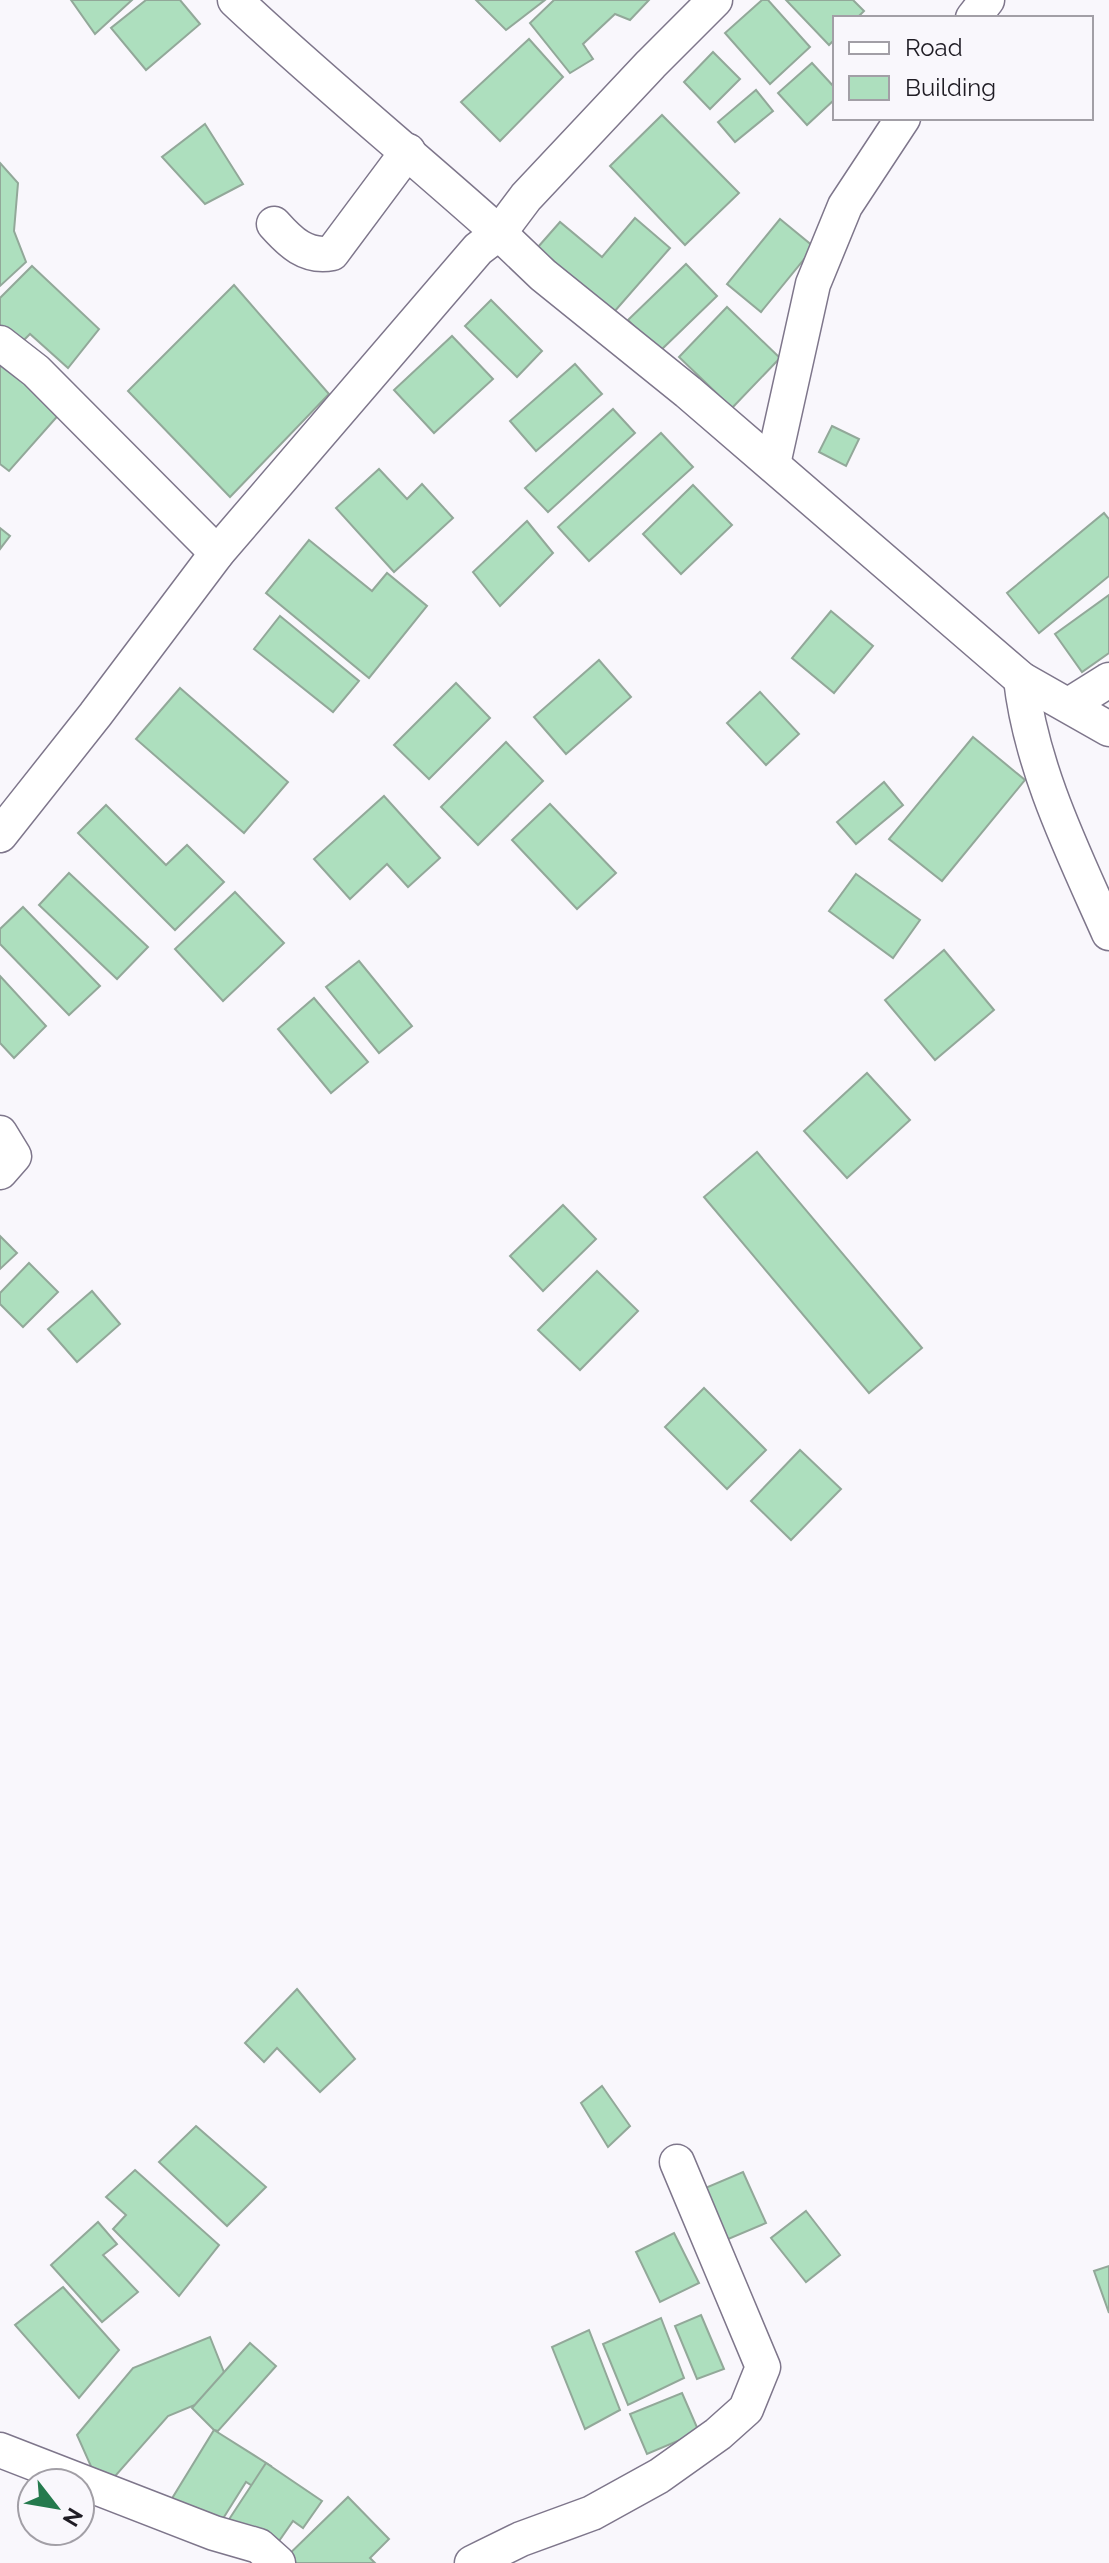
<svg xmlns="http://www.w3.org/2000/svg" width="1109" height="2563" viewBox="0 0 1109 2563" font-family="Raleway,sans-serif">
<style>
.building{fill:#addfbe;stroke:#92a899;stroke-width:2}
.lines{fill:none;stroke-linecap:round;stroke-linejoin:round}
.minor-casing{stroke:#7e768b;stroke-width:37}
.minor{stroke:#fff;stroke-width:34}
</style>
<rect width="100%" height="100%" fill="#f9f7fc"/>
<!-- building -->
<g class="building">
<polygon points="71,0 132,0 95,34"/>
<polygon points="146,0 180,0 200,24 146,70 111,28"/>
<polygon points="476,0 545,0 506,30"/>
<polygon points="554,0 649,0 630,20 615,14 583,44 593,59 570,73 530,23"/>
<polygon points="762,0 768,0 810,47 770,84 725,33"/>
<polygon points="786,0 853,0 864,11 857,18 835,18 835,39 829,45"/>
<polygon points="529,39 563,77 500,141 461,102"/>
<polygon points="713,52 740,79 710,109 684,82"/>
<polygon points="812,63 835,88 835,99 807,125 778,93"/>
<polygon points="756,90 773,111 735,142 718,122"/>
<polygon points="662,115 739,193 685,245 610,166"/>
<polygon points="205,124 243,184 205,204 162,157"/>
<polygon points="0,163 18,183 14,231 26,262 0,286"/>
<polygon points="635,218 670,248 607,320 531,255 560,222 602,257"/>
<polygon points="780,219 814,247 761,312 727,284"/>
<polygon points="686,264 717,296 659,352 628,320"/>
<polygon points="32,266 99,329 68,368 30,334 12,352 0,340 0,298"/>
<polygon points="234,285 329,394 230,497 128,391"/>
<polygon points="491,300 542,351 517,377 465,326"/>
<polygon points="727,307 780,358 732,408 679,357"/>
<polygon points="452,336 493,379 434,433 394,390"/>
<polygon points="0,355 62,411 9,471 0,464"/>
<polygon points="575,364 602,394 536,451 510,421"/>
<polygon points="613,409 635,433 548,512 525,488"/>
<polygon points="832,426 859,439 846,466 819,452"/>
<polygon points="661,433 693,467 589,561 558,527"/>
<polygon points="379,469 407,499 422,484 453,518 394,572 336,508"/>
<polygon points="693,485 732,525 681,574 643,534"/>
<polygon points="1104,513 1109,519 1109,576 1039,633 1007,593"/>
<polygon points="527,521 553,553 500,606 473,572"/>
<polygon points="0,528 10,536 0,549"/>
<polygon points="309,540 372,591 387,573 427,606 369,678 266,593"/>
<polygon points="1109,595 1109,653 1082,672 1055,634"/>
<polygon points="831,611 873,646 834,693 792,658"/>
<polygon points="280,616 359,681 333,712 254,649"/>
<polygon points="599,660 631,697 566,754 534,717"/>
<polygon points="456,683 490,718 429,779 394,745"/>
<polygon points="180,688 288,782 244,833 136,739"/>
<polygon points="760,692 799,734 766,765 727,723"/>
<polygon points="973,737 1025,780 942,881 889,839"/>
<polygon points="506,742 543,781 478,845 441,807"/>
<polygon points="884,782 903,805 856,844 837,822"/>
<polygon points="384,796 440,858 408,887 387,864 350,899 314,859"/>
<polygon points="550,804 616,873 577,909 512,840"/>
<polygon points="106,805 166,865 187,845 224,882 175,930 78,833"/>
<polygon points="69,873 148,947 117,979 39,905"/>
<polygon points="856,874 920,920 893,958 829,911"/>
<polygon points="235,892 284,943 223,1001 175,949"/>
<polygon points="23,907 100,986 69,1015 0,944 0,929"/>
<polygon points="944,950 994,1010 935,1060 885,1000"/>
<polygon points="359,961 412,1026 379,1053 326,987"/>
<polygon points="0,976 46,1026 14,1058 0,1043"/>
<polygon points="314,998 368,1062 331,1093 278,1029"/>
<polygon points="867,1073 910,1120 847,1178 804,1131"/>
<polygon points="757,1152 922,1348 869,1393 704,1197"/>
<polygon points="563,1205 596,1239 543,1291 510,1256"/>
<polygon points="0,1236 17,1253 0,1269"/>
<polygon points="29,1263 58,1292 23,1327 0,1304 0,1293"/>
<polygon points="597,1271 638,1311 580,1370 538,1330"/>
<polygon points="92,1291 120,1324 77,1362 48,1329"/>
<polygon points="704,1388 766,1450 727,1489 665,1427"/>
<polygon points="800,1450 841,1489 791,1540 751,1501"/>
<polygon points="297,1989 355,2059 320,2092 277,2048 264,2062 245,2043"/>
<polygon points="602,2086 630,2126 608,2147 581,2103"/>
<polygon points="196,2126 266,2187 227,2226 159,2162"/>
<polygon points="135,2170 219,2245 179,2296 113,2229 126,2215 106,2197"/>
<polygon points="743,2172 766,2223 726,2240 703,2189"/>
<polygon points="806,2211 840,2255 806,2282 771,2238"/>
<polygon points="98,2222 117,2244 103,2255 138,2292 102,2322 51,2265"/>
<polygon points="674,2233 699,2283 660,2302 636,2252"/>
<polygon points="1109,2266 1109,2313 1094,2271"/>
<polygon points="63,2287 119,2350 79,2398 15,2325"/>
<polygon points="701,2315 724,2369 697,2379 675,2326"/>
<polygon points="661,2318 684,2378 628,2405 603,2344"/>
<polygon points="589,2330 620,2410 585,2429 552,2347"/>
<polygon points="210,2337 231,2390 168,2416 102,2491 77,2435 133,2368"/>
<polygon points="250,2343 276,2366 218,2431 214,2430 192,2408"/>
<polygon points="682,2393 699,2432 647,2454 630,2414"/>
<polygon points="214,2430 271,2466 257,2489 246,2482 214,2533 168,2505"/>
<polygon points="266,2463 322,2501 303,2528 293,2521 270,2554 226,2524"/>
<polygon points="348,2497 389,2539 370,2558 375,2563 280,2563"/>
</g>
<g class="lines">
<!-- minor casing -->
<g class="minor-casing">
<g id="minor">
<path d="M235,0C321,81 412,155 499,233L526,197L651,64L715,0"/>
<polyline points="973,18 987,0"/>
<path d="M274,224C290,242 306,258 332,253L408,151"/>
<polyline points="0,343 36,371 217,553"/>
<polyline points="773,464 813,284 845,206 903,118"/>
<path d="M1021,679C1031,768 1073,852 1109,933"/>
<polyline points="1069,705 1109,680"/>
<polyline points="0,835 95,715 217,553 478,249 499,233 543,275 688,392 1021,679 1109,729"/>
<polyline points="0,1133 14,1156 0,1172"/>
<polyline points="0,2450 214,2533 259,2546 278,2563"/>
<polyline points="472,2563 521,2539 592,2513 659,2476 718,2434 746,2409 763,2367 677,2162"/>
</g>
</g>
<!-- minor -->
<use href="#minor" class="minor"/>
</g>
<!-- legend -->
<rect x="833" y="16" width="260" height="104" fill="#f9f7fc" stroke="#a29fa6" stroke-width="2"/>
<rect x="849" y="42" width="40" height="12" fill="#ffffff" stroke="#a29fa6" stroke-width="2"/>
<text x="905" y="56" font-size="24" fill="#1f1c24">Road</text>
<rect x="849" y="76" width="40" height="24" fill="#addfbe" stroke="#a29fa6" stroke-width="2"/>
<text x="905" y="96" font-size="24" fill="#1f1c24">Building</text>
<!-- north arrow -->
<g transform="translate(56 2507) rotate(121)"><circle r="38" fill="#f9f7fc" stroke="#a29fa6" stroke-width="2"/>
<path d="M0-6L14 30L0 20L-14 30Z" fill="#257a4d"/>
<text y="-12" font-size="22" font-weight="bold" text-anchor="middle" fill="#1f1c24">N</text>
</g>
</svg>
